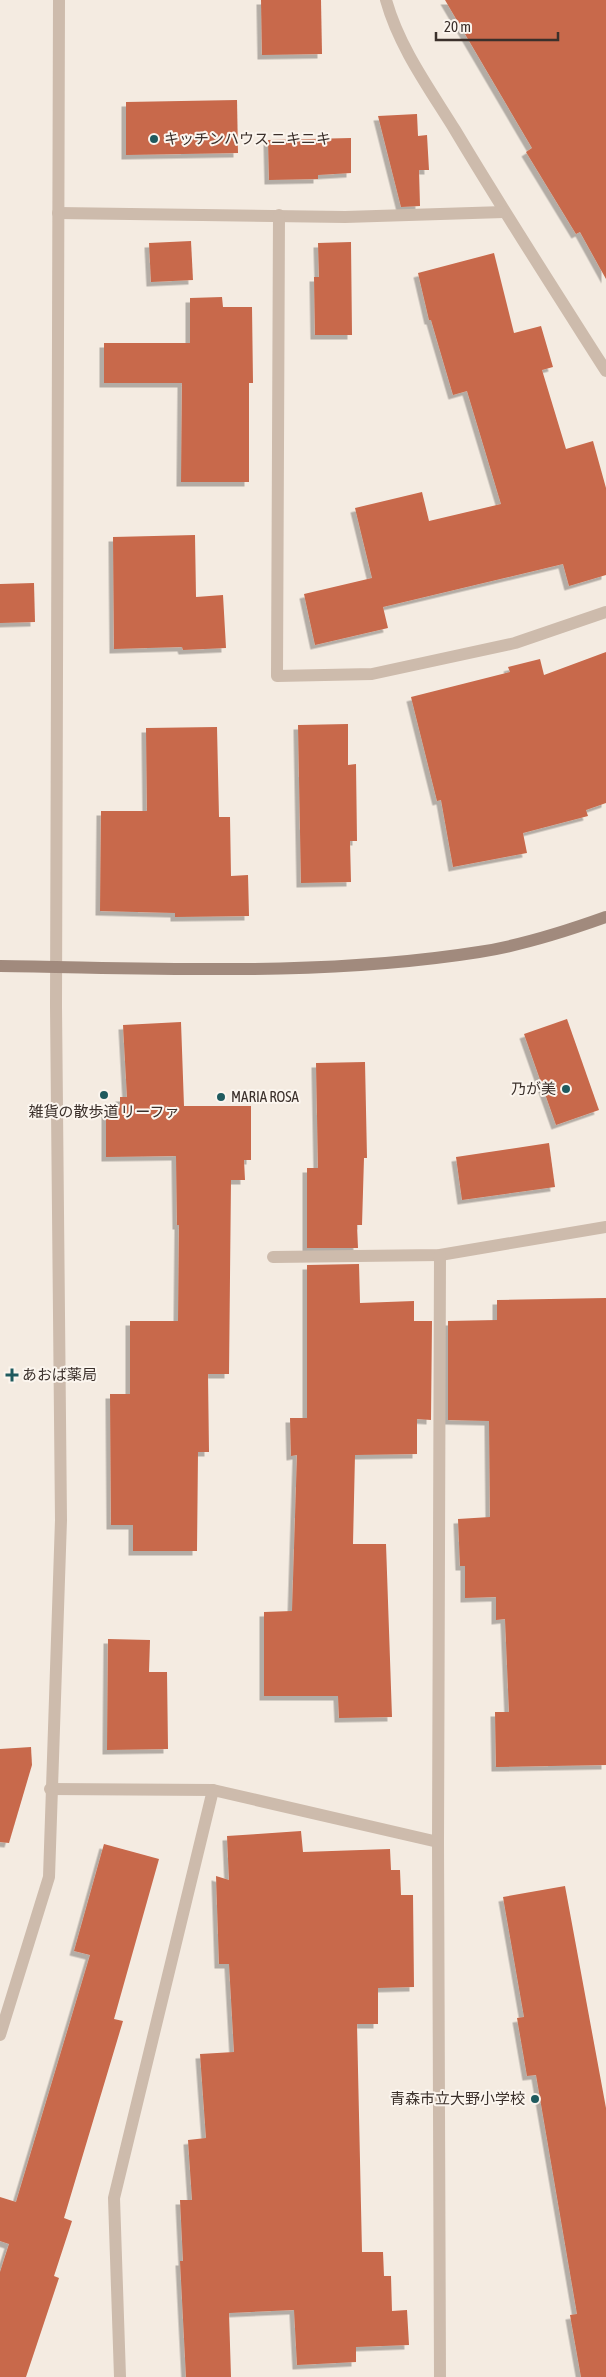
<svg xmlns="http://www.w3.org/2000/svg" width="606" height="2377" viewBox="0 0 606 2377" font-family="'Asap Condensed','Noto Sans JP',sans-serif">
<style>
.building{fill:#c8694b;filter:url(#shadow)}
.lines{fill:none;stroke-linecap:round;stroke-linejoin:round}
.street{stroke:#cdbbac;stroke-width:12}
.secondary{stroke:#a18a7d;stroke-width:12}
.poi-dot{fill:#1f5a5e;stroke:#fbf5ee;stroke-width:2}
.labels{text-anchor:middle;stroke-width:4;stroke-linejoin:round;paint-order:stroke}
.poi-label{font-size:15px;fill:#3b302b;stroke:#fbf5ee;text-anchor:start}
</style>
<defs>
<filter id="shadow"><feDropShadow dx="-4.5" dy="4.5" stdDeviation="0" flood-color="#0004"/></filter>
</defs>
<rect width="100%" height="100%" fill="#f4ebe1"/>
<!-- building -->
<g class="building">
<polygon points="261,0 321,0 322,54 262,55"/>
<polygon points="445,0 606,0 606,279 580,232 576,234 526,152 532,148"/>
<polygon points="237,100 238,153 126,155 126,102"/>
<polygon points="417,114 418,136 427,135 429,170 419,170 420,206 401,207 378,116"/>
<polygon points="351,138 351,173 318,175 318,179 269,180 268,140"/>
<polygon points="191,241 193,280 151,282 149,243"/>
<polygon points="351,242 352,335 315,335 314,277 319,277 318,243"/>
<polygon points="494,253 514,333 541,326 553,367 542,370 566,449 593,441 606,488 606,575 569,586 563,564 383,607 388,628 315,645 304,594 372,578 355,508 422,492 429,521 501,504 467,391 453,395 431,320 429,320 418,273"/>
<polygon points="222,297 223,307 252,307 253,383 249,383 249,482 181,482 182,383 104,383 104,343 190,343 190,298"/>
<polygon points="195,535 196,597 223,595 226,648 183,650 182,647 114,649 113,537"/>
<polygon points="34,583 35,622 0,623 0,584"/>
<polygon points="606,652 606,803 586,810 588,816 523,833 527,853 453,867 441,800 437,801 411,697 510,672 508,667 540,659 544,675"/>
<polygon points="348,724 348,765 356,764 357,841 350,841 351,882 301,883 298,725"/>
<polygon points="217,727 219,817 230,817 231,876 248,875 249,916 175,917 175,913 100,911 101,811 147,811 146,728"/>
<polygon points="567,1019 599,1110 556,1125 524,1034"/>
<polygon points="181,1022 184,1106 251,1106 251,1160 244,1160 245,1180 231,1180 229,1374 208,1374 209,1452 198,1452 197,1551 133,1551 133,1525 111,1525 110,1394 130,1394 130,1321 178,1321 179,1225 177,1225 176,1156 106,1157 106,1105 120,1105 120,1097 127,1097 123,1025"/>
<polygon points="365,1062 367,1158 364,1158 362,1225 357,1225 358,1248 307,1248 307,1168 318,1168 316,1063"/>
<polygon points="549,1143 555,1187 462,1200 456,1157"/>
<polygon points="359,1264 360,1303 414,1301 414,1321 432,1321 431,1420 417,1419 417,1454 355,1455 353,1544 386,1544 392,1717 339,1718 338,1696 264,1696 264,1612 292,1611 297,1455 291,1456 290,1418 307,1418 307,1265"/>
<polygon points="606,1298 606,1765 496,1767 495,1712 509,1712 505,1619 496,1620 496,1597 465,1598 465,1566 460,1566 458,1519 490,1517 489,1421 448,1420 448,1321 497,1320 497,1300"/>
<polygon points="108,1639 150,1640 149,1672 167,1672 168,1749 107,1750"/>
<polygon points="31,1747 32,1765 9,1843 0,1842 0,1749"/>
<polygon points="301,1831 303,1852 390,1849 391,1870 400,1870 401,1895 413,1895 414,1987 378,1988 378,2024 357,2024 362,2252 383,2252 384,2276 391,2276 392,2311 407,2310 409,2345 356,2347 356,2362 297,2365 294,2310 229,2313 231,2377 186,2377 180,2261 183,2261 180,2200 192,2200 188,2140 206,2138 200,2054 234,2052 229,1964 219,1964 216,1876 229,1880 227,1836"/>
<polygon points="104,1844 159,1859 114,2019 123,2021 64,2218 72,2221 54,2276 59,2278 26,2377 0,2377 0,2272 9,2244 0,2241 0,2197 16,2202 90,1955 74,1951"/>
<polygon points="565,1886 606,2108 606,2377 581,2377 570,2315 577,2314 536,2075 527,2076 517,2018 524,2017 503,1897"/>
</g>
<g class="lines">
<!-- street -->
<g class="street">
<path d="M386,0C399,47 429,88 455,130C504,212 555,291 606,371"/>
<polyline points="58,213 345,217 504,212"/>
<polyline points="279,215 277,676 372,674 515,643 606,612"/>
<polyline points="273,1257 440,1255 606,1227"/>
<polyline points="50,1789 213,1790 438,1842"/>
<polyline points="0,2035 49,1877 61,1520 56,1006 59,0"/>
<polyline points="120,2377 114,2198 213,1790"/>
<polyline points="440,2377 438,1842 440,1255"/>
</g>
<!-- secondary -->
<path class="secondary" d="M0,966C159,968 321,977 479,952C519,946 567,931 606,917"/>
</g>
<!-- markers -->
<g class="poi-dot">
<circle cx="154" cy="139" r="5"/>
<circle cx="566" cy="1089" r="5"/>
<circle cx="104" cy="1095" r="5"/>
<circle cx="221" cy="1097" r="5"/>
<path d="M9.5 1367.5h5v5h5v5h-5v5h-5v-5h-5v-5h5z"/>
<circle cx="535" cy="2099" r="5"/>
</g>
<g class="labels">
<!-- poi labels -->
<g class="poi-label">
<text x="164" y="144">キッチンハウス ニキニキ</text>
<text x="556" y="1094" text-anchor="end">乃が美</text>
<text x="231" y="1102">MARIA ROSA</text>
<text x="104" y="1117" text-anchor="middle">雑貨の散歩道 リーファ</text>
<text x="22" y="1380">あおば薬局</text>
<text x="525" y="2104" text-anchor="end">青森市立大野小学校</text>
</g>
</g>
<!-- scale -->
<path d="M436 32v8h122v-8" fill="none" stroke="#3b302b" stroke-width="2.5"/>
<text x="444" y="32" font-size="15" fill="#3b302b" stroke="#fbf5ee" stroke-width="4" paint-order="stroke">20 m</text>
</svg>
